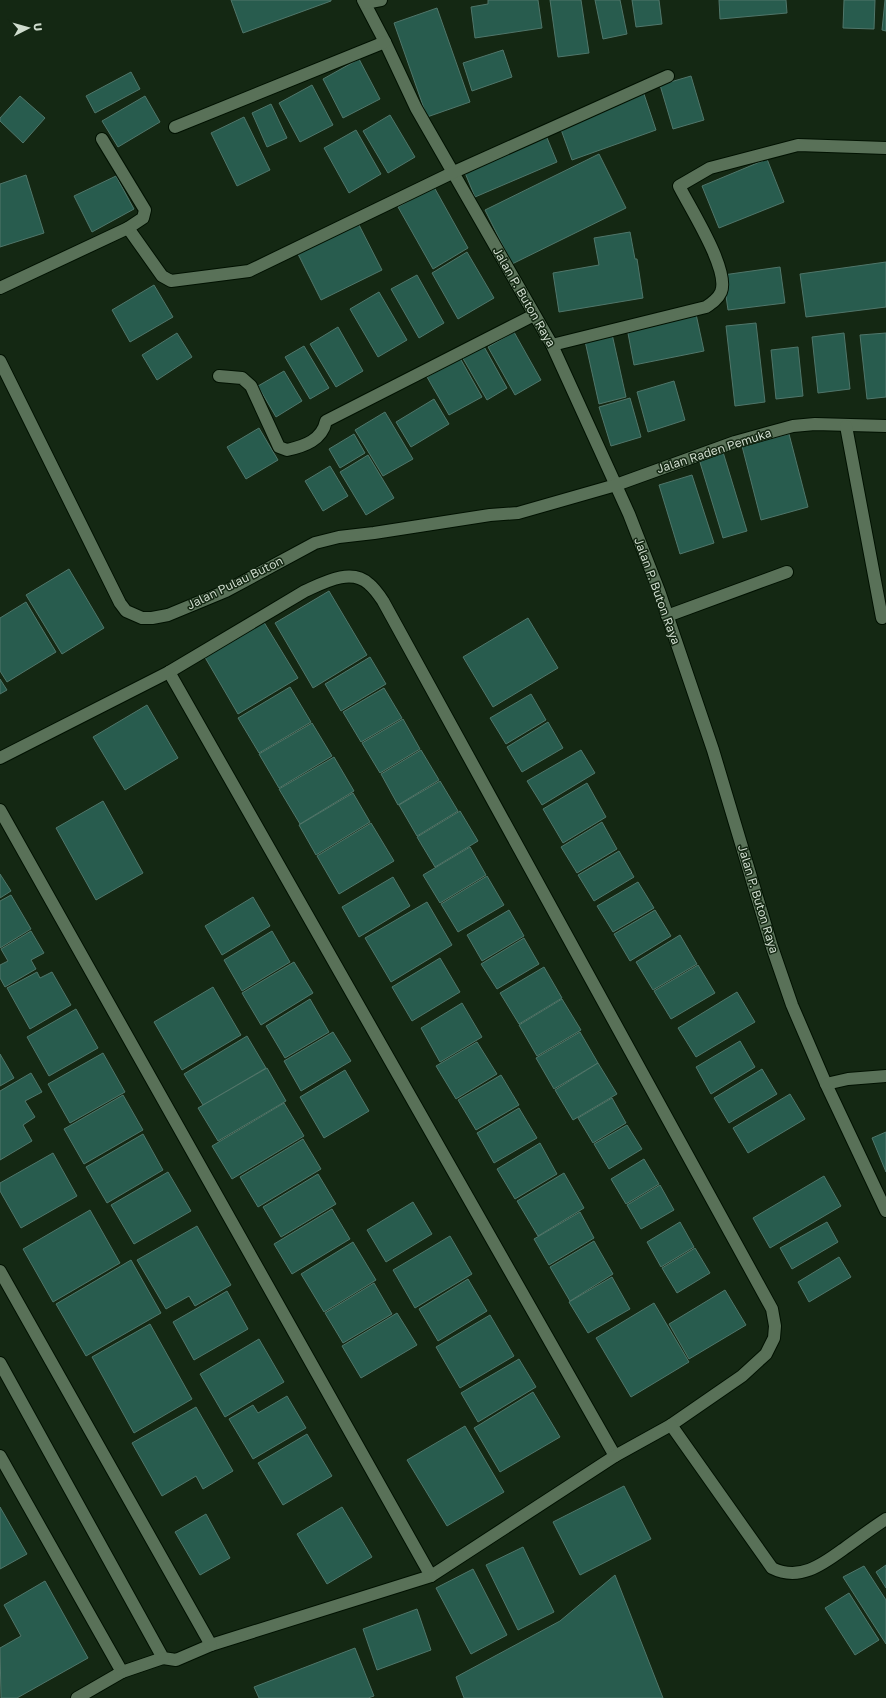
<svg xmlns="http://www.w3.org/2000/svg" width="886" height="1698" viewBox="0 0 886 1698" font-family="'Golos Text',sans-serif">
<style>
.building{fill:#285c4e;stroke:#50766a}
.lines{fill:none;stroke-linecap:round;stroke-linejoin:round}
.minor-casing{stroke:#011101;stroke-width:14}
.minor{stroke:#597158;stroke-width:12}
.labels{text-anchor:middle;stroke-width:3;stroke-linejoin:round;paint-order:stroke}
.street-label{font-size:12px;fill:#cfdcce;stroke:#142813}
</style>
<rect width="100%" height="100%" fill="#142813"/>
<!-- building -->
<g class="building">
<polygon points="231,0 331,0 331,1 243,33"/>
<polygon points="488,0 538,0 542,28 475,38 471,7 488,4"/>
<polygon points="550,0 581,0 589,53 558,57"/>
<polygon points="595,0 620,0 627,34 603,39"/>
<polygon points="632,0 659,0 662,24 636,27"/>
<polygon points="719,0 786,0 787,13 720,19"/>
<polygon points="844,0 875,0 874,29 843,28"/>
<polygon points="885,0 886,0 886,31 882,30"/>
<polygon points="437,8 470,102 427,117 394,23"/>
<polygon points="503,50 512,77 472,91 463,63"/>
<polygon points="359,59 380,99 343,118 323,79"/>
<polygon points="131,72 140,89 95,113 86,96"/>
<polygon points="691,76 704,120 673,129 660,85"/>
<polygon points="312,85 333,125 300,142 279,103"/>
<polygon points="644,94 656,130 572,160 559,124"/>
<polygon points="20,96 45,118 23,143 0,121 0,118"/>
<polygon points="145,96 160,122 118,147 102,121"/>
<polygon points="271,104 287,138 267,147 252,113"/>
<polygon points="390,115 415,157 388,173 363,131"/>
<polygon points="244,117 270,170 237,186 211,133"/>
<polygon points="356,130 381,174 349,193 324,148"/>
<polygon points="545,133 557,162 475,197 463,168"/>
<polygon points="599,154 626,208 512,264 485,210"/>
<polygon points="767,159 784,202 719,228 702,186"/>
<polygon points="26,175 44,233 0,247 0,184"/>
<polygon points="116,176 134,209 92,232 74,196"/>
<polygon points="434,187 468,248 433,269 398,207"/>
<polygon points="358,223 382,270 321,300 298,254"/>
<polygon points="630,232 635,259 637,259 643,298 559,312 553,273 599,265 594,238"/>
<polygon points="467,252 494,298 458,319 432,273"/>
<polygon points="886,262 886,307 806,317 800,274"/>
<polygon points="780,267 785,303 728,310 723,275"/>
<polygon points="417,275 444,323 419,338 391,289"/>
<polygon points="154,285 173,317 130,342 112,310"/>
<polygon points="379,292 407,340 378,357 350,309"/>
<polygon points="696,314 704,351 634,365 627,328"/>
<polygon points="756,323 765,402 735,406 726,326"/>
<polygon points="338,327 363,371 336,387 310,344"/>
<polygon points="514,332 541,380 515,395 488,347"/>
<polygon points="177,333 192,357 157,380 142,355"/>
<polygon points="844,333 850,389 818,393 812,337"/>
<polygon points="886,333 886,397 867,399 860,335"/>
<polygon points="612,334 626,397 599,404 585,341"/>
<polygon points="482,343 507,388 487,400 461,355"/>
<polygon points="304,346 329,388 310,399 285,357"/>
<polygon points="798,347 803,396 776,399 771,350"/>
<polygon points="460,358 482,397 449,415 427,377"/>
<polygon points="284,371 302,401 276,417 258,386"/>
<polygon points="674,381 685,420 648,432 637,392"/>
<polygon points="630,398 641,437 611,446 599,407"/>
<polygon points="434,399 449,424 411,447 396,422"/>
<polygon points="385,412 413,459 383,476 355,430"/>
<polygon points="259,428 278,460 246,479 227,447"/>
<polygon points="354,434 365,453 340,468 329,449"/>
<polygon points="789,434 808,507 761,520 742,446"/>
<polygon points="723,452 747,531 723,538 699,459"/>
<polygon points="368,455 394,498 366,515 340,472"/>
<polygon points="330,466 348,496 323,511 305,481"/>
<polygon points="692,475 714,543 680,554 659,485"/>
<polygon points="69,569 104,628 62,654 26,595"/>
<polygon points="329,591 367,655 313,688 275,623"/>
<polygon points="26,602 56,652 7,682 0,671 0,618"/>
<polygon points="528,618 558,668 493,707 463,657"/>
<polygon points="262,619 298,678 238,714 203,654"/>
<polygon points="370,657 386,684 341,711 325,684"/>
<polygon points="0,679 7,690 0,694"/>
<polygon points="290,687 311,722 259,753 238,718"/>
<polygon points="384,688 402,718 361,742 343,712"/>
<polygon points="531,694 546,720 506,744 490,718"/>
<polygon points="147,705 178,758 125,790 93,737"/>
<polygon points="403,719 420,749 380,773 362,743"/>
<polygon points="548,722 563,748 522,772 507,747"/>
<polygon points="312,723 332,756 279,788 259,754"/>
<polygon points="421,750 439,780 398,805 381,774"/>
<polygon points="581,750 595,773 542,805 527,781"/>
<polygon points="334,757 354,791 300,824 279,789"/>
<polygon points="440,781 458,811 417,836 399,805"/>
<polygon points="587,783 606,817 563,843 543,809"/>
<polygon points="353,793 370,822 316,855 299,825"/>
<polygon points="103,801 143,873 96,900 56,828"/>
<polygon points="460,811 478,841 435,867 417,837"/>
<polygon points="602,822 617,849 577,873 561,847"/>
<polygon points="371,823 394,861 339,894 317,856"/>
<polygon points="470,847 486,875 440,903 423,875"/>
<polygon points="619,851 634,877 594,901 578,875"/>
<polygon points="0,874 11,891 0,898"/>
<polygon points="487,876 504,905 458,932 441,904"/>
<polygon points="393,877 410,906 359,937 342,907"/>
<polygon points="638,882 654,908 613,932 597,906"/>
<polygon points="11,895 31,929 0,948 0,901"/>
<polygon points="253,897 270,926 222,955 205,926"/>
<polygon points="427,902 452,945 391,982 365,938"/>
<polygon points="509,910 524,936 482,961 467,935"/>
<polygon points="655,910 671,936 630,961 614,934"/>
<polygon points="31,931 44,953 31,960 36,969 5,987 0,978 0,965 8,961 1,949"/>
<polygon points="272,931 290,962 242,991 224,960"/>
<polygon points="680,935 697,964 653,990 636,962"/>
<polygon points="524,938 539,964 497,989 481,964"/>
<polygon points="440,958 460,992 412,1021 392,987"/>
<polygon points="294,962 313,993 261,1025 242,993"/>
<polygon points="698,965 715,993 671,1019 654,991"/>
<polygon points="544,967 562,998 519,1024 500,993"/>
<polygon points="37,972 40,978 52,972 71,1005 30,1029 7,988"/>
<polygon points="213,987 241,1035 182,1070 154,1022"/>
<polygon points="737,992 755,1022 696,1057 678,1028"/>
<polygon points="310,999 329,1032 285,1058 266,1026"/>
<polygon points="562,999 581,1030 537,1056 519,1025"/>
<polygon points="462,1003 482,1037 440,1062 421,1028"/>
<polygon points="76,1009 98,1048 49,1076 27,1037"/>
<polygon points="333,1032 351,1061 301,1091 284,1061"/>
<polygon points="580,1032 598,1063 554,1089 536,1058"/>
<polygon points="247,1036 266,1068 203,1105 184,1074"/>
<polygon points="740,1041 755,1067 711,1094 696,1067"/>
<polygon points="477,1042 497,1074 456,1099 436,1066"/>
<polygon points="103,1053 125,1092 70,1123 48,1084"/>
<polygon points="0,1054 14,1078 0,1086"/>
<polygon points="598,1063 617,1094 573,1120 555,1090"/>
<polygon points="267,1068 286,1101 218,1141 198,1108"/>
<polygon points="762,1069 777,1094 729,1123 714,1098"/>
<polygon points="345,1070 369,1111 324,1138 300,1097"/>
<polygon points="31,1073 42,1092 25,1101 35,1117 23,1125 32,1141 0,1160 0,1091"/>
<polygon points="501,1075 519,1105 476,1130 458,1100"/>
<polygon points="790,1094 805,1119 748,1153 733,1128"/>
<polygon points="123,1095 143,1130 84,1164 64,1129"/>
<polygon points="612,1098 626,1123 593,1143 578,1118"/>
<polygon points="284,1103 304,1136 232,1179 212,1146"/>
<polygon points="519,1108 537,1138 494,1163 477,1133"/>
<polygon points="627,1125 642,1149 609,1169 594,1144"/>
<polygon points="886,1132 886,1172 872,1138"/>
<polygon points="143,1134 163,1170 107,1203 86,1167"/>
<polygon points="303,1139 321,1169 258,1207 240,1177"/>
<polygon points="540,1143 557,1174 515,1199 497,1169"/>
<polygon points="53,1153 77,1196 21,1228 0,1191 0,1183"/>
<polygon points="644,1159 659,1184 626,1204 611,1179"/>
<polygon points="168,1172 191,1211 134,1244 111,1205"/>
<polygon points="564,1173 584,1208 538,1236 517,1201"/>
<polygon points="318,1174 336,1204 281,1237 263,1207"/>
<polygon points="824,1176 841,1206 770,1248 753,1218"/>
<polygon points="660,1185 674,1210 641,1229 627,1205"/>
<polygon points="413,1202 432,1234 386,1262 367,1230"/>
<polygon points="332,1209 350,1239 292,1274 274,1244"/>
<polygon points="90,1210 120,1263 53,1302 23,1249"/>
<polygon points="580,1212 594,1238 549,1265 534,1239"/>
<polygon points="680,1222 694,1247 661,1267 647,1242"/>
<polygon points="827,1222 838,1242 792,1269 780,1248"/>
<polygon points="197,1226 231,1285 195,1306 189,1296 166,1309 137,1260"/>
<polygon points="450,1236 472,1274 415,1308 393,1270"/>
<polygon points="594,1241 613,1274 570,1301 550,1267"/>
<polygon points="353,1242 376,1280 324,1312 301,1274"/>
<polygon points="695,1248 710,1273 677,1293 662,1268"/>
<polygon points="839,1257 851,1277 809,1302 798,1282"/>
<polygon points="131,1260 161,1313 86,1356 56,1304"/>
<polygon points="612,1277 630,1309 588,1333 569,1302"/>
<polygon points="468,1279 487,1311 438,1341 419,1309"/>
<polygon points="374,1283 392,1314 343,1343 325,1313"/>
<polygon points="725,1290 746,1325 689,1359 669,1324"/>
<polygon points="227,1291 248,1329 194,1360 173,1322"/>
<polygon points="654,1303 689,1362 631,1397 596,1338"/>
<polygon points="397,1313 417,1345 361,1378 342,1346"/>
<polygon points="490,1315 514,1356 460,1388 436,1347"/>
<polygon points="150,1324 192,1399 134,1433 92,1357"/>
<polygon points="259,1339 284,1382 225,1417 200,1374"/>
<polygon points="519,1359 536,1387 478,1422 461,1393"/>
<polygon points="533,1392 560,1437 500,1472 474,1428"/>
<polygon points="287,1396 306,1428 253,1459 229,1419 253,1405 258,1413"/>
<polygon points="196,1407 233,1471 203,1489 196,1476 162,1496 132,1443"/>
<polygon points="465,1426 504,1492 447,1526 407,1460"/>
<polygon points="307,1434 332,1476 283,1505 258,1463"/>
<polygon points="624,1486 651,1539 580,1575 553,1522"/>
<polygon points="0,1507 27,1554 0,1569"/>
<polygon points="342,1507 372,1557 327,1584 297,1534"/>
<polygon points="206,1514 230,1558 200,1575 175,1532"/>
<polygon points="523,1547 554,1612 518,1630 486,1565"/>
<polygon points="886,1565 886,1588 876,1572"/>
<polygon points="864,1566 886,1600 886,1644 843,1577"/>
<polygon points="473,1569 507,1635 471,1654 436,1588"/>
<polygon points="615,1575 663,1698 464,1698 456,1677 560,1621"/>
<polygon points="45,1581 88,1658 17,1698 1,1698 0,1648 21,1636 4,1605"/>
<polygon points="849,1593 879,1640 855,1655 825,1608"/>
<polygon points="417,1609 431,1650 377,1670 363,1629"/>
<polygon points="355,1648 374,1696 368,1698 259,1698 254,1687"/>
</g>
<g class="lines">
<!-- minor casing -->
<g class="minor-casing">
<g id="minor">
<polyline points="363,0 385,42 416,108 552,345 629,514 659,591 713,750 772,947 792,1005 826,1084 886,1211"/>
<polyline points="365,3 381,0"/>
<polyline points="175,127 385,42"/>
<polyline points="128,228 162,276 171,281 249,271 454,172 668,76"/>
<polyline points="0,288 128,228 143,218 145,210 102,139"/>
<path d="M552,345L706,307C712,303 718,299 721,292C730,270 690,208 679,186L710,168L798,145L886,148"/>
<polyline points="0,361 120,603 126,611 142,618 152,618 168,615 226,591 315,543 339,537 374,533 490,515 518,513 616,485 735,442 793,426 815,424 886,426"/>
<path d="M219,376L242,378L251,386L279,447L287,450C305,446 322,440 326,421L534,315"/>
<polyline points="846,426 882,618"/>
<polyline points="667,616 787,572"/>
<polyline points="169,672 615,1456"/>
<path d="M0,758L169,672L305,591C323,583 351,567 369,584C374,588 379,595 383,601L772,1309L775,1326L774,1338L766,1354L742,1376L671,1425L615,1456L431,1576L211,1645L176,1660L163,1658L0,1363"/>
<polyline points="0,810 431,1576"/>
<polyline points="826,1084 848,1079 886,1076"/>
<polyline points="0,1271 211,1645"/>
<path d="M671,1425L772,1568C800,1582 823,1564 845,1548C859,1538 872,1528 886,1519"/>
<polyline points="0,1456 122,1672 77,1698"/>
<polyline points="122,1672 163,1658"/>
</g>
</g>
<!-- minor -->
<use href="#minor" class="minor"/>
</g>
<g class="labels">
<!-- street labels -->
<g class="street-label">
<text transform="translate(524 297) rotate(60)" y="4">Jalan P. Buton Raya</text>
<text transform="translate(714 451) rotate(-18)" y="4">Jalan Raden Pemuka</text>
<text transform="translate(235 583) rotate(-26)" y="4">Jalan Pulau Buton</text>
<text transform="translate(657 591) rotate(70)" y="4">Jalan P. Buton Raya</text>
<text transform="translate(758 899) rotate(73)" y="4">Jalan P. Buton Raya</text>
</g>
</g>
<!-- north arrow -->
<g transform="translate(28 28) rotate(84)" stroke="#142813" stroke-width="3" paint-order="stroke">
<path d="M0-3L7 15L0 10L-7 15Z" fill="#cfdcce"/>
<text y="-6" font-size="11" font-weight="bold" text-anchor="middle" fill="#cfdcce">U</text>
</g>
</svg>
